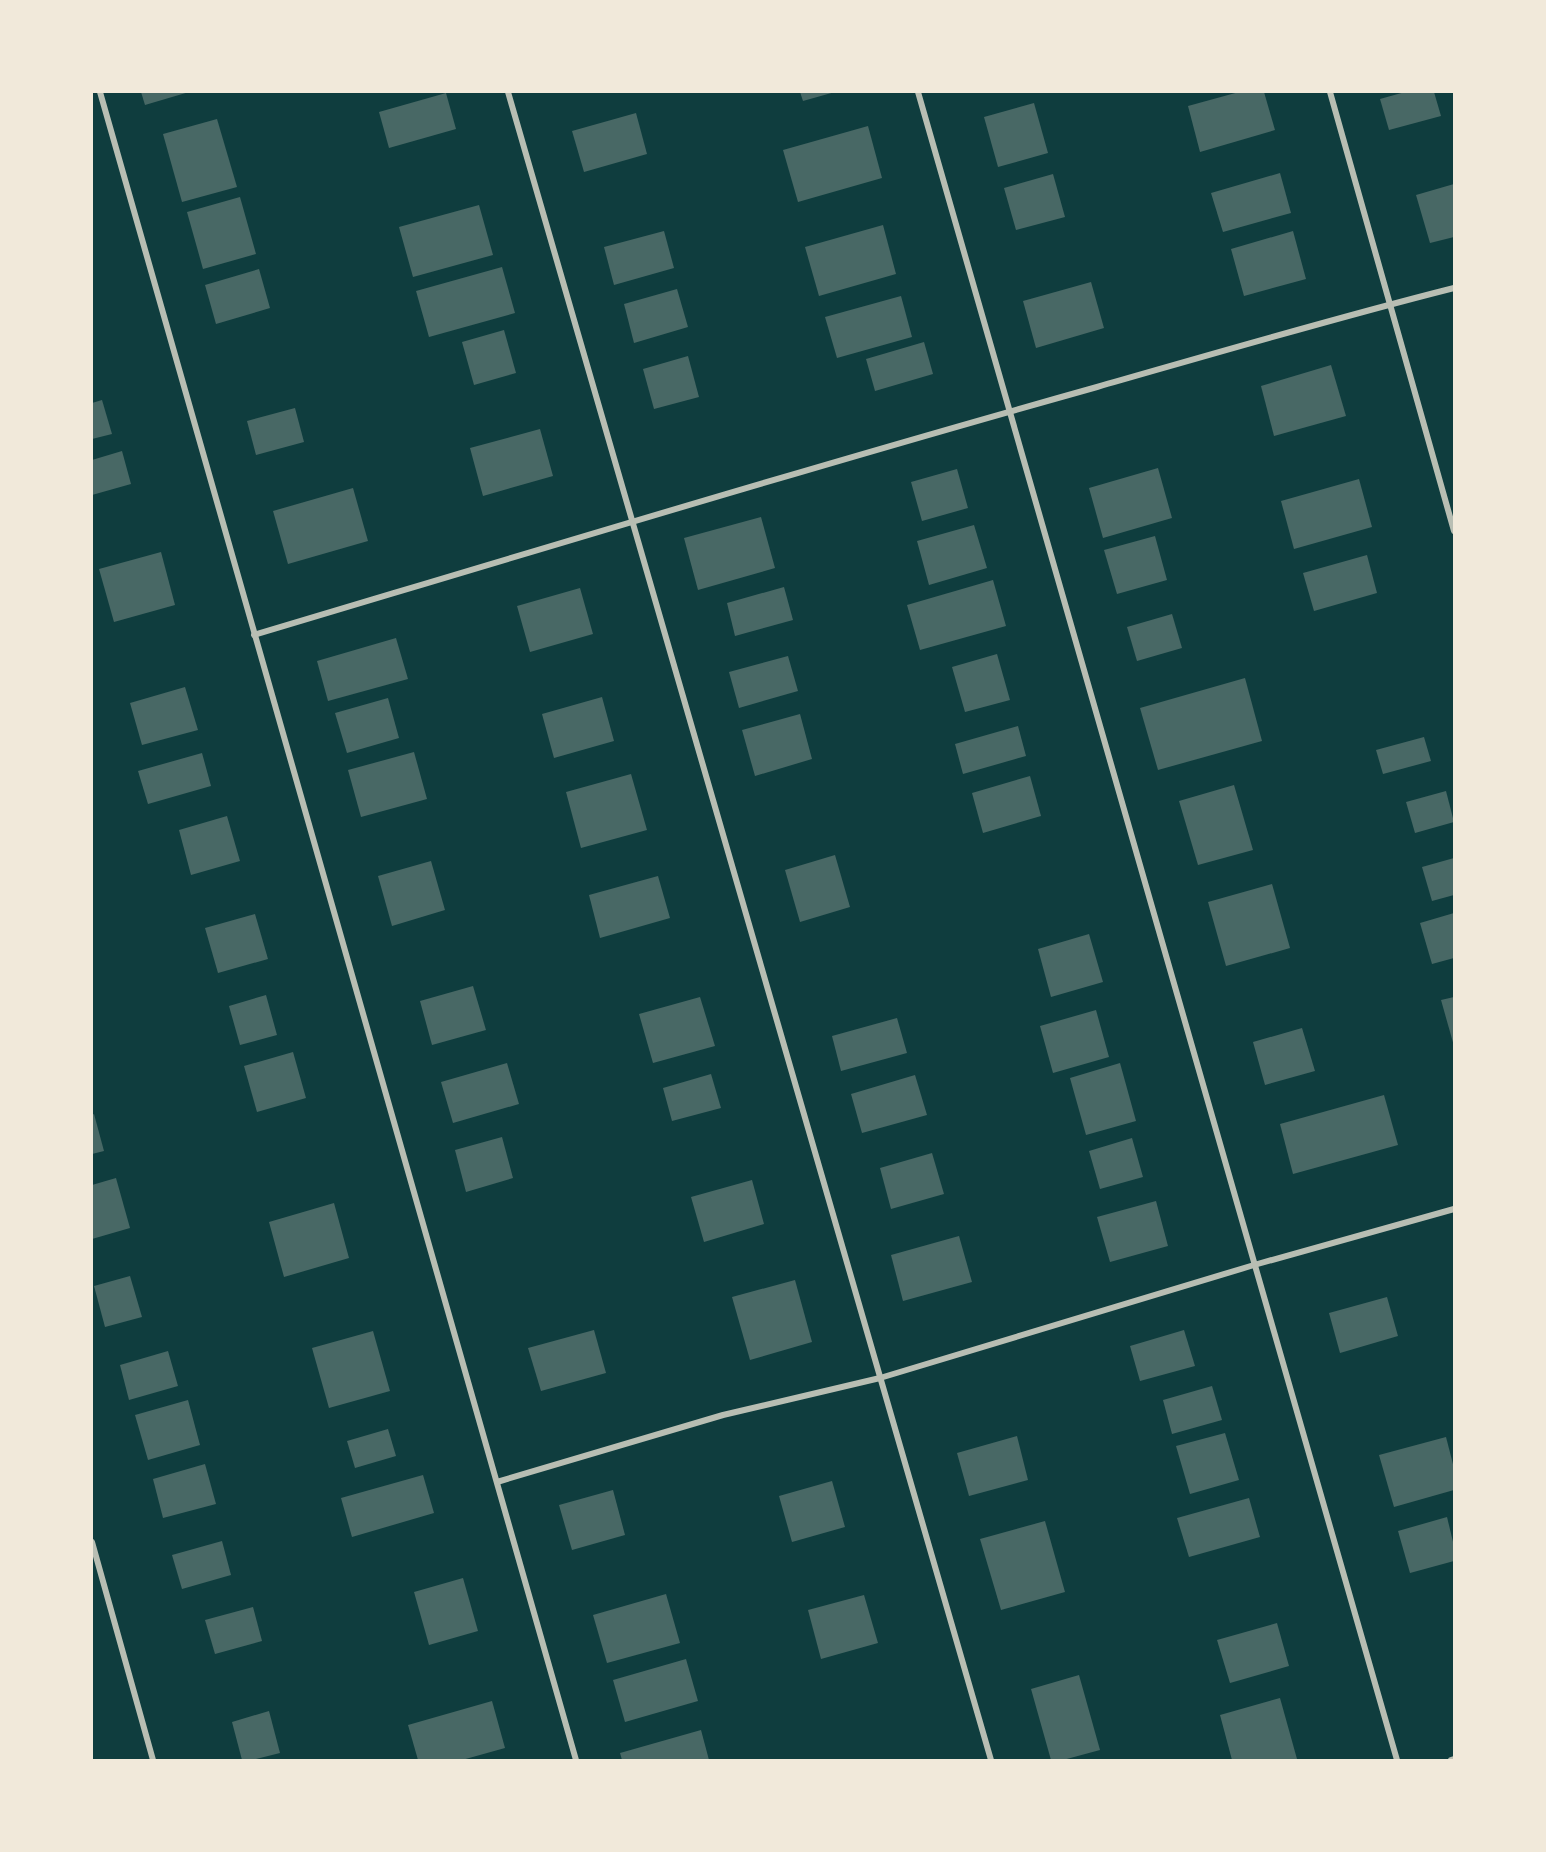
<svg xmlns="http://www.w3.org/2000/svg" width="1546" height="1852" viewBox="0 0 1546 1852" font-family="Ubuntu,sans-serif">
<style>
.building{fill:#486865}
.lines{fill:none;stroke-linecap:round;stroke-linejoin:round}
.minor{stroke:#b8beb3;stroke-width:6}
</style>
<rect width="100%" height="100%" fill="#0f3d3e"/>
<!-- building -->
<g class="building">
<polygon points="141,92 189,92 145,105"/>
<polygon points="800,92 835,92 803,101"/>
<polygon points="1239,92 1264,92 1275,130 1200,152 1188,106"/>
<polygon points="1405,92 1434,92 1441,116 1389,130 1380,99"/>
<polygon points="446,93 456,129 389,148 379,112"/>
<polygon points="1034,103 1048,153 998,167 984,117"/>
<polygon points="636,113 647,154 584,172 572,131"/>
<polygon points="217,119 237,187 182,202 163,134"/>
<polygon points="868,126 882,178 798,202 783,150"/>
<polygon points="1280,173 1291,213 1223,232 1211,193"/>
<polygon points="1053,174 1065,217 1016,230 1004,188"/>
<polygon points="1454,184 1454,237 1430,243 1416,195"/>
<polygon points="240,197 256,254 203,269 187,212"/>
<polygon points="479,205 493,255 413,277 399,227"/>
<polygon points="883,225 896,274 819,296 805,247"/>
<polygon points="664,231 674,268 614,285 604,247"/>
<polygon points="1293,231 1306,279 1244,296 1231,249"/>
<polygon points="502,267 515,313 429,337 416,291"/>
<polygon points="259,269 270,308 216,324 205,285"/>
<polygon points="1091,282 1104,328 1036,348 1023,301"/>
<polygon points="677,289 688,327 634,343 624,304"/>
<polygon points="901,296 912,337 837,358 825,317"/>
<polygon points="504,330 516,373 474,385 462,342"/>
<polygon points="924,342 933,374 875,391 866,359"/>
<polygon points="688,356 699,397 654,409 643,369"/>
<polygon points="1331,365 1346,416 1274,436 1261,386"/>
<polygon points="102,400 112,434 92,439 92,403"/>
<polygon points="295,408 304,442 256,455 247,421"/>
<polygon points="540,429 553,476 483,496 470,448"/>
<polygon points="122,451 131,484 92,495 92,460"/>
<polygon points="1158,468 1172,518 1103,538 1089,488"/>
<polygon points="957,469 968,508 922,521 911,482"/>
<polygon points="1359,479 1372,527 1294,549 1281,501"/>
<polygon points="353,488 368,541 288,564 273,511"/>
<polygon points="761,517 775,568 698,590 684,538"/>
<polygon points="974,525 987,568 929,585 917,541"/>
<polygon points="1155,536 1167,580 1117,594 1104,550"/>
<polygon points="161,552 175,605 114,622 99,569"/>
<polygon points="1367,555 1377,593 1314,611 1303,573"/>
<polygon points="993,580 1006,626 920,650 907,605"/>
<polygon points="784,587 793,620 735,636 727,603"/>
<polygon points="580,588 593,634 530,652 517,606"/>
<polygon points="1172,614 1182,648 1137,661 1127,627"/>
<polygon points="396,638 408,679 328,701 317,661"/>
<polygon points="997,654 1010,700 965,712 952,667"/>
<polygon points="788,656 798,691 739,708 729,672"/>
<polygon points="1245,678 1262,741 1158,770 1140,708"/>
<polygon points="185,687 198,730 142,745 130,703"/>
<polygon points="602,697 614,741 554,758 542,714"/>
<polygon points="388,698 399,738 347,753 335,713"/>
<polygon points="800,714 812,759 755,776 742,730"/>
<polygon points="1018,726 1026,756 963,774 955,744"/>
<polygon points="1424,737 1431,761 1383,774 1376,750"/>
<polygon points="414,752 427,799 361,817 348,770"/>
<polygon points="202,753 211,786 148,804 138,771"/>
<polygon points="631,774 647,830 581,848 566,792"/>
<polygon points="1030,776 1041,816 983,833 972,793"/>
<polygon points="1234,785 1253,850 1198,865 1179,801"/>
<polygon points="1446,791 1454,822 1415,833 1406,802"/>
<polygon points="227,816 240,861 191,875 179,830"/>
<polygon points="835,855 850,907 800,922 785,870"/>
<polygon points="1454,858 1454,895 1432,901 1422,867"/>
<polygon points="431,861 445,910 392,926 378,876"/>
<polygon points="658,876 670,918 600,938 589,895"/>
<polygon points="1272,884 1290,948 1226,966 1208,902"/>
<polygon points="1454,913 1454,958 1432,964 1420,923"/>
<polygon points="255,914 268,959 218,973 205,928"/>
<polygon points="1089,934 1103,982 1051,997 1038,949"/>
<polygon points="473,986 486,1030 432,1045 420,1001"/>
<polygon points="266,995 277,1035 240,1045 229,1006"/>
<polygon points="700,997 715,1046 653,1063 639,1014"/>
<polygon points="1454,997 1454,1046 1441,1000"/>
<polygon points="1096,1010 1109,1057 1053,1073 1040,1026"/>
<polygon points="897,1018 907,1053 841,1071 832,1036"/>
<polygon points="1302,1028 1315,1071 1265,1085 1253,1042"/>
<polygon points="293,1052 306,1098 257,1112 244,1066"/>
<polygon points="507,1063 519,1104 453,1123 441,1082"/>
<polygon points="1120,1063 1136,1121 1086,1135 1070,1078"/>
<polygon points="711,1074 721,1108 672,1121 663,1088"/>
<polygon points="915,1075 927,1115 862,1133 851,1094"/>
<polygon points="1384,1095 1398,1145 1293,1174 1280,1124"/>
<polygon points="94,1114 104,1151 92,1154 92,1115"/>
<polygon points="502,1137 513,1178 466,1192 455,1150"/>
<polygon points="1132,1138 1143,1177 1100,1189 1089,1151"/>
<polygon points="932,1153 944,1194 891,1209 880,1168"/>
<polygon points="116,1178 130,1228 92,1239 92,1185"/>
<polygon points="752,1180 764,1224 704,1242 691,1197"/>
<polygon points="1156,1201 1168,1246 1110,1262 1097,1217"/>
<polygon points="334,1203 349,1258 284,1277 269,1222"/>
<polygon points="959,1236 972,1282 903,1301 891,1255"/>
<polygon points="130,1276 142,1317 105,1327 94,1286"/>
<polygon points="795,1280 812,1342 750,1360 732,1297"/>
<polygon points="1387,1297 1398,1336 1340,1353 1329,1313"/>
<polygon points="594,1330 606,1373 541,1391 528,1348"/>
<polygon points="1184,1330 1195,1366 1140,1381 1130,1346"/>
<polygon points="373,1331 390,1391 329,1408 312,1348"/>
<polygon points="168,1351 178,1386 129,1400 120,1365"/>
<polygon points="1212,1386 1222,1420 1172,1434 1163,1400"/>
<polygon points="188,1400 200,1445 148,1460 135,1415"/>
<polygon points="388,1429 396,1456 355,1468 347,1441"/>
<polygon points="1225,1433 1239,1480 1190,1494 1176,1446"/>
<polygon points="1017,1436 1028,1480 969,1496 957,1453"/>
<polygon points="1446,1437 1454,1468 1454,1490 1394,1507 1379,1455"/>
<polygon points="205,1464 216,1504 163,1518 153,1479"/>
<polygon points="423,1475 434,1513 352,1537 341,1498"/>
<polygon points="832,1481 845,1527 792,1542 779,1496"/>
<polygon points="613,1490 625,1535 572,1550 559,1505"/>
<polygon points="1249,1498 1260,1537 1189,1557 1177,1518"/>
<polygon points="1447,1517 1454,1546 1454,1561 1410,1573 1398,1531"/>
<polygon points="1045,1521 1065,1592 1001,1610 980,1539"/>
<polygon points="222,1541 231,1575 182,1589 172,1555"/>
<polygon points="463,1578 478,1631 429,1645 414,1592"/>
<polygon points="666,1594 680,1643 607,1663 593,1615"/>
<polygon points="864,1595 878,1643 821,1659 808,1610"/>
<polygon points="253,1607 262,1641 215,1654 205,1620"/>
<polygon points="1277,1623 1289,1666 1230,1683 1217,1640"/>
<polygon points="686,1659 698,1701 625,1722 613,1680"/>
<polygon points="1079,1675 1100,1750 1063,1760 1051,1760 1031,1689"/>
<polygon points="1280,1698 1297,1759 1232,1760 1220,1715"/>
<polygon points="492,1701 505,1748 462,1760 418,1760 408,1725"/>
<polygon points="269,1711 280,1753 252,1760 242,1760 232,1722"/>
<polygon points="701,1730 709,1760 622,1760 620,1753"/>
</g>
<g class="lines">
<!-- minor -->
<g class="minor">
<polyline points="100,92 576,1760"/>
<polyline points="508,92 991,1760"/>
<polyline points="918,92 1397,1760"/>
<polyline points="1330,92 1454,531"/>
<path d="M254,635C535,551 815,466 1097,387C1216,353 1335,318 1454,288"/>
<polyline points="497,1482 723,1415 880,1378 1254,1265 1454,1209"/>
<polyline points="92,1542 153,1760"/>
<polyline points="1451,1760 1454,1759"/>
</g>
</g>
<!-- border -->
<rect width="1546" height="1852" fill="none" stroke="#f1e9da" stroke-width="186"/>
</svg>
